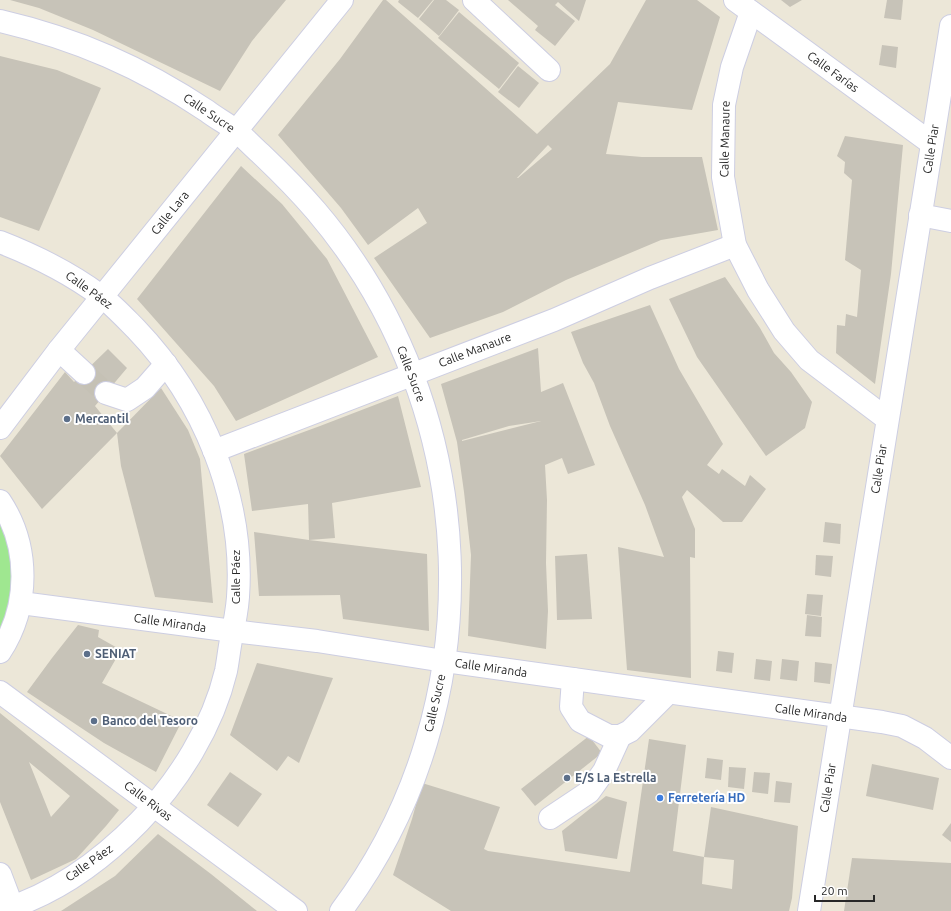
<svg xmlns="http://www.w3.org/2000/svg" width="951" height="911" viewBox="0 0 951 911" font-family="Ubuntu,sans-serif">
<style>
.green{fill:#9fe790}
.building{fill:#c7c3b8;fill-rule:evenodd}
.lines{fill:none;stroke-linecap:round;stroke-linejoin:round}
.minor-tunnel{stroke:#c5c1b5;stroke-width:22;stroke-dasharray:22 11;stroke-linecap:butt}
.minor-casing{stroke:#cdcee2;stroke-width:24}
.minor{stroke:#fff;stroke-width:22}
.service-dot{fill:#5c6f8a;stroke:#fff;stroke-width:1.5}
.shop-dot{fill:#3f7fe0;stroke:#fff;stroke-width:1.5}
.labels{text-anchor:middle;stroke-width:4;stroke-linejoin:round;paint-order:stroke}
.street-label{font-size:12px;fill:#282828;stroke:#fff}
.service-label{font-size:12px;font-weight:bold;fill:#4e5e75;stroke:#fff;text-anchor:start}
.shop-label{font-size:12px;font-weight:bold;fill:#366cbe;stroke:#fff;text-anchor:start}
</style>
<rect width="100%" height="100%" fill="#ece7d8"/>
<!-- green -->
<polygon class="green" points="0,501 19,543 0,652"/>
<!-- building -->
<g class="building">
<polygon points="10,0 286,0 252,41 220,91 93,30 39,8"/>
<path d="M383,0H386L537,134L610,64L646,0H697L720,17L692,110L618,102L606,154L642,157H702L718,230L661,240L566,280L503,312L430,338L374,258L427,223L418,208L368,245L341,208L278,135L340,59ZM548,145L552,149L518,178H517Z"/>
<polygon points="399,0 433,0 418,18 398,2"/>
<polygon points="434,0 446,0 459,10 439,36 419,19"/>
<polygon points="508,0 586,0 579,21 558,2 555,5 575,21 555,46 535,30 538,26"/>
<polygon points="781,0 802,0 790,7"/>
<polygon points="887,0 903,0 901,20 884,18"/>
<polygon points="459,12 519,63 499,89 438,38"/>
<polygon points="882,45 898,47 896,68 879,65"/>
<polygon points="0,56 57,70 101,88 39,231 0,217"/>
<polygon points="518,66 539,83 519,108 498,92"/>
<polygon points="845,136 903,145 891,274 875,384 836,353 837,325 845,326 846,314 857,317 861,270 845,260 852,180 844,173 845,162 837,156"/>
<polygon points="241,166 282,204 327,259 378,357 236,421 214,386 137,299"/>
<polygon points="725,277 760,328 774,353 791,372 812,402 805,428 766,456 697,357 669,299"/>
<polygon points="650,305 679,369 723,444 707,465 719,474 722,469 745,486 750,475 766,489 742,522 723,522 687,490 682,497 695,529 695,558 690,557 691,678 627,670 618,547 664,557 645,505 610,426 594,383 583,363 571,332"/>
<path d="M538,348L541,392L563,383L595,465L568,474L562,458L545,465L547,500L546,563L548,611L546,649L468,636L471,555L464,492L457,442L441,384ZM541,421L462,441V440L509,426Z"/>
<polygon points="108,349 127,368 95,406 117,433 42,509 0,456 65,372 74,382"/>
<polygon points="161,388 188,430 200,459 213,603 155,597 121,466 117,433"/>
<polygon points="398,396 421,487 332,503 335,538 309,540 427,554 429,631 343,619 340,595 259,596 254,532 309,540 308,504 252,511 244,454 320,426"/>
<polygon points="825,522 841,524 840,544 823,542"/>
<polygon points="587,554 592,619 557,620 555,556"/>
<polygon points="816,555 833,556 831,577 815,575"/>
<polygon points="807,594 823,595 821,616 805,614"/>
<polygon points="807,615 822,617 821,637 805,636"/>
<polygon points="78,625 99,630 98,637 121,650 102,683 182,721 156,772 104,743 27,692 52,658"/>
<polygon points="718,651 734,653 732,673 716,671"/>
<polygon points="756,659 772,661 770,681 754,679"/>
<polygon points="782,659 799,661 797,681 780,679"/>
<polygon points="815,662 832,664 830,684 814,682"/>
<polygon points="257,663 333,678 299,763 288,756 277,771 230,735"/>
<path d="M0,713L119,810L106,826L76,859L31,880L0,802ZM29,762L70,796L51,817Z"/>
<polygon points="589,736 602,753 535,806 521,789"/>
<path d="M649,739L686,745L673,851L704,857L711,807L798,826L792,898L789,911H451L393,875L412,819L422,783L500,807L484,849L488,851L630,872ZM704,857L734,860L732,889L702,884Z"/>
<polygon points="707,758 723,760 721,780 705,778"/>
<polygon points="872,764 939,778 933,810 866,796"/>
<polygon points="729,767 746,768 744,789 728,787"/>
<polygon points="230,772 262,794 238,827 207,805"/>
<polygon points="754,772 770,773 768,794 752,792"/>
<polygon points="776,781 792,783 790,803 774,802"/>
<polygon points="606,796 627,802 617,859 565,851 562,831"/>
<polygon points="951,823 951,842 942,835"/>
<polygon points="158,834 211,874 257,911 61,911 115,876"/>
<polygon points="852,858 951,863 951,911 844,911"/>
</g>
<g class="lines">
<!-- minor-tunnel -->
<polyline class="minor-tunnel" points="84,373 106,393"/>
<!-- minor casing -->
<g class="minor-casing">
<g id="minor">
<polyline points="474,0 549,70"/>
<polyline points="735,0 931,143"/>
<polyline points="751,12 732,67 724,105 723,177 735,245 758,290 784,331 809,360 887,419"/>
<path d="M0,21C77,39 141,67 207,111C216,118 226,123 235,130C244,137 252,146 260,153C280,172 298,190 316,211C483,407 497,703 341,911"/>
<polyline points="920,215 951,221"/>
<path d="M0,242C36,256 70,273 101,296C113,305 125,318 136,329C203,399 245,499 238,597C237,611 234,626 231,640C229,650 228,661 226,671C213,726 179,781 139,822C101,861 53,895 0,911"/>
<polyline points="59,350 84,373"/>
<polyline points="106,393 127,400 145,388 166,364"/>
<polyline points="0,428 59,350 342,0"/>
<polyline points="214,451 554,320 650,278 735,245"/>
<path d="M0,501C30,546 30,606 0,652"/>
<polyline points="21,603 233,631 317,641 444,661 882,722 902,726 925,738 951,758"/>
<polyline points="573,679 571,707 580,721 609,736 620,736 630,731 668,693"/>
<polyline points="0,692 296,911"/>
<polyline points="550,818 589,792 604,771 620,736"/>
<polyline points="0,874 14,911"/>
<polyline points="809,911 951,26"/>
</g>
</g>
<!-- minor -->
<use href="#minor" class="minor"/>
</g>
<!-- markers -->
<g class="service-dot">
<circle cx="67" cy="419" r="4"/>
<circle cx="87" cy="654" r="4"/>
<circle cx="94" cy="721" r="4"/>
<circle cx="567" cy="778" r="4"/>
</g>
<circle class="shop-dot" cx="660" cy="798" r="4"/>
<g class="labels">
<!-- street labels -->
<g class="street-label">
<text transform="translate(833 72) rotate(36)" y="4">Calle Farías</text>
<text transform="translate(209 113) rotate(34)" y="4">Calle Sucre</text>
<text transform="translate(725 139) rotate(-89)" y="4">Calle Manaure</text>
<text transform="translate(931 149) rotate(-81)" y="4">Calle Piar</text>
<text transform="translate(170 213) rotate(-51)" y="4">Calle Lara</text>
<text transform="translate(89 290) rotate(36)" y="4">Calle Páez</text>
<text transform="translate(475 350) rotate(-21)" y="4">Calle Manaure</text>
<text transform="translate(411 374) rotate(69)" y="4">Calle Sucre</text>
<text transform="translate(879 469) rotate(-81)" y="4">Calle Piar</text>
<text transform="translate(236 577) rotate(-90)" y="4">Calle Páez</text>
<text transform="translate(170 623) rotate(8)" y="4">Calle Miranda</text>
<text transform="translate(491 668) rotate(8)" y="4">Calle Miranda</text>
<text transform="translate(435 703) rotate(-77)" y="4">Calle Sucre</text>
<text transform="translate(811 713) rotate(8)" y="4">Calle Miranda</text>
<text transform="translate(828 788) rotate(-81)" y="4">Calle Piar</text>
<text transform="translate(148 801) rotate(37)" y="4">Calle Rivas</text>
<text transform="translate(89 863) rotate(-35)" y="4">Calle Páez</text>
</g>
<!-- service labels -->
<g class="service-label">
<text x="75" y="423">Mercantil</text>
<text x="95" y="658">SENIAT</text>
<text x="102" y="725">Banco del Tesoro</text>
<text x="575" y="782">E/S La Estrella</text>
</g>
<!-- shop labels -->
<g class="shop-label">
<text x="668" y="802">Ferretería HD</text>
</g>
</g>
<!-- scale -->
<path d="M815 895v6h59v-6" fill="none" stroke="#282828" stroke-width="2"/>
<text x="821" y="895" font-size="12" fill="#282828" stroke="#ffffff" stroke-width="3" paint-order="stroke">20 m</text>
</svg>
